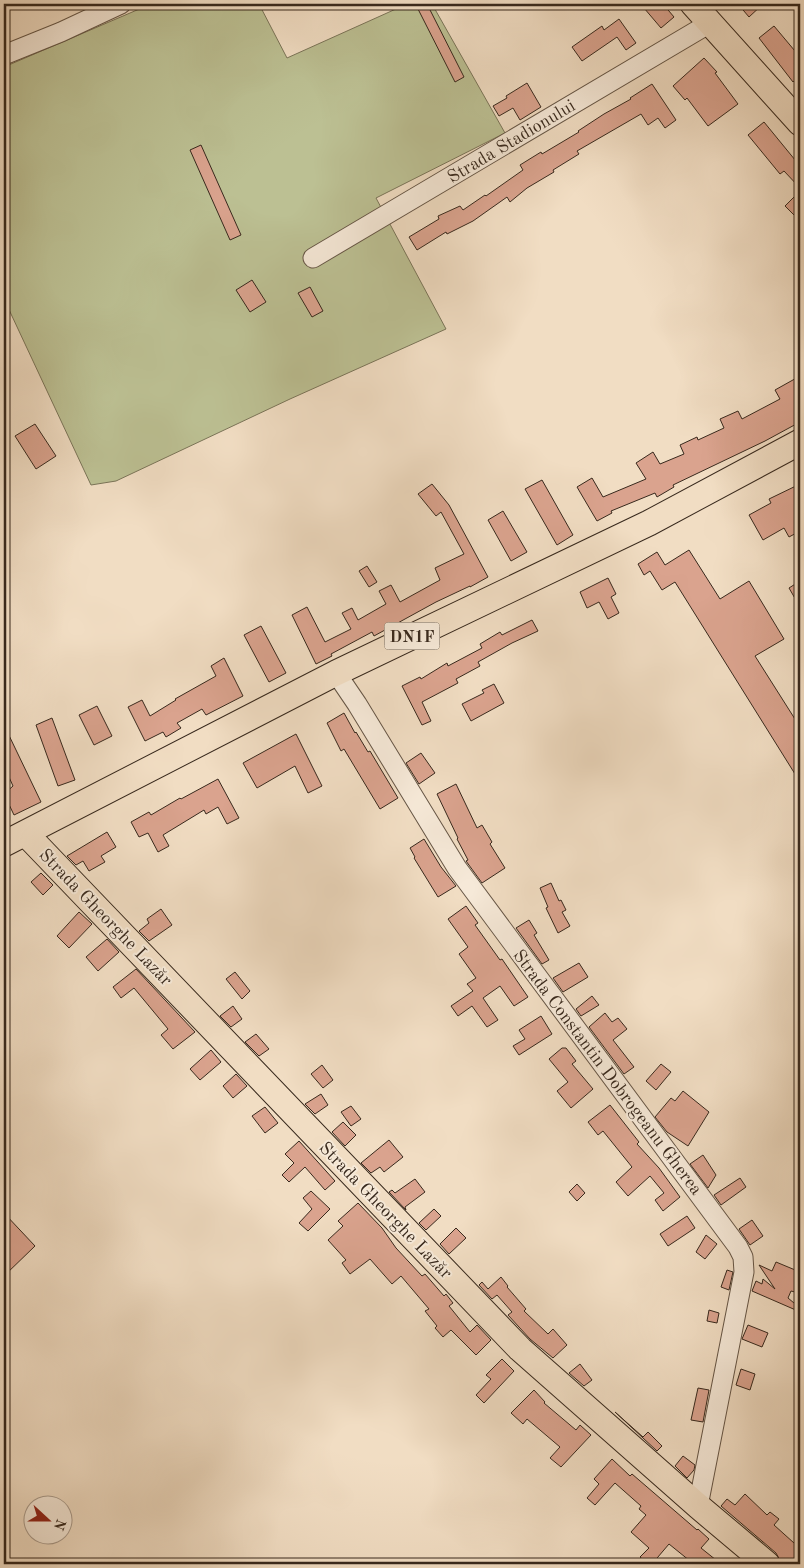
<svg xmlns="http://www.w3.org/2000/svg" width="804" height="1568" viewBox="0 0 804 1568" font-family="'Old Standard TT',serif">
<style>
.green{fill:#bcc093;stroke:#7a7458}
.building{fill:#daa38e;stroke:#38291d}
.lines{fill:none;stroke-linecap:round;stroke-linejoin:round}
.minor-casing{stroke:#665646;stroke-width:21}
.major-casing{stroke:#38291d;stroke-width:27}
.minor{stroke:#f6e9d8;stroke-width:19}
.major{stroke:#f1ddc3;stroke-width:25}
.labels{text-anchor:middle;stroke-width:4;stroke-linejoin:round;paint-order:stroke}
.shield{fill:#f6e9d8;stroke:#716355;stroke-width:1}
.shield-label{font-size:16px;font-weight:bold;fill:#38291d}
.street-label{font-size:18px;fill:#38291d;stroke:#f6e9d8}
</style>
<rect width="100%" height="100%" fill="#f1ddc3"/>
<filter id="stains"><feTurbulence type="fractalNoise" baseFrequency=".004" numOctaves="4"/><feColorMatrix values="0 0 0 0 .2 0 0 0 0 .09 0 0 0 0 .02 0 0 0 .5 -.17"/></filter>
<radialGradient id="worn" r=".72"><stop offset=".6" stop-color="#630" stop-opacity="0"/><stop offset="1" stop-color="#630" stop-opacity=".3"/></radialGradient>
<!-- green -->
<polygon class="green" points="151,4 259,4 287,58 407,4 432,4 505,133 376,198 446,329 290,399 116,481 91,485 4,299 4,67"/>
<!-- building -->
<g class="building">
<polygon points="427,4 464,77 455,82 418,9"/>
<polygon points="650,4 663,4 674,17 661,28 644,8"/>
<polygon points="738,4 763,4 749,17"/>
<polygon points="619,19 636,43 626,50 617,37 582,61 572,47 602,26 604,30"/>
<polygon points="774,26 800,57 800,75 793,82 759,38"/>
<polygon points="704,58 717,72 715,73 738,104 708,126 687,98 685,100 673,86"/>
<polygon points="527,83 541,107 520,120 513,108 499,116 493,106 507,98 506,96"/>
<polygon points="652,84 676,120 665,128 658,118 648,125 641,114 577,151 579,154 553,170 554,172 527,188 510,202 507,197 473,221 447,234 446,232 417,250 409,237 439,219 438,216 460,206 463,210 485,195 486,196 523,170 520,165 541,152 542,154 579,132 578,131 604,114 631,99 630,98"/>
<polygon points="764,122 800,166 800,188 784,171 780,174 748,135"/>
<polygon points="201,145 241,235 230,240 190,150"/>
<polygon points="800,191 800,209 794,215 785,206"/>
<polygon points="252,280 266,302 250,312 236,290"/>
<polygon points="310,287 323,311 312,317 298,293"/>
<polygon points="800,376 800,422 765,441 673,485 674,487 657,497 655,493 611,511 612,513 597,521 577,487 592,478 603,497 646,479 636,463 653,452 660,464 684,454 680,445 697,437 698,440 724,428 720,419 738,411 742,419 780,399 775,390"/>
<polygon points="35,424 56,456 36,469 15,436"/>
<polygon points="542,480 573,535 557,545 525,489"/>
<polygon points="432,484 449,505 488,577 470,587 470,586 436,602 374,636 372,632 331,654 332,656 316,664 292,615 307,607 325,642 351,629 342,613 352,608 358,620 386,604 379,591 391,585 400,602 440,580 435,568 464,554 441,512 436,516 418,494"/>
<polygon points="800,484 800,531 789,537 784,528 763,540 749,515 771,503 769,499"/>
<polygon points="503,511 527,552 511,561 488,520"/>
<polygon points="689,550 720,599 749,581 784,639 755,656 800,727 800,782 675,582 662,590 650,571 644,575 638,564 657,552 665,565"/>
<polygon points="367,566 377,582 369,587 359,571"/>
<polygon points="608,578 616,594 611,597 619,613 608,619 599,602 587,608 580,592"/>
<polygon points="800,581 800,607 789,588"/>
<polygon points="532,620 538,631 512,643 478,662 480,666 456,679 458,683 422,702 431,721 422,725 402,686 420,677 421,679 447,663 448,666 482,648 480,644 500,632 502,635"/>
<polygon points="261,626 286,673 269,682 244,635"/>
<polygon points="224,658 243,696 206,715 202,709 177,723 181,728 166,737 163,732 145,741 128,707 142,700 150,716 176,700 175,699 216,676 211,666"/>
<polygon points="494,684 504,703 471,721 462,704 484,693 482,690"/>
<polygon points="97,706 112,736 94,745 79,715"/>
<polygon points="344,713 355,733 356,732 368,752 370,751 398,798 380,809 344,749 341,751 327,723"/>
<polygon points="52,718 75,780 58,786 36,725"/>
<polygon points="4,725 41,802 14,815 4,794 13,786 4,766"/>
<polygon points="296,734 322,786 308,793 295,766 257,788 243,763"/>
<polygon points="421,753 435,773 419,784 406,763"/>
<polygon points="218,779 239,818 227,824 218,807 206,814 204,810 163,835 169,846 158,852 148,833 139,837 131,822 149,812 151,815 180,798 181,799"/>
<polygon points="456,784 477,828 482,825 492,842 490,844 505,868 482,883 466,861 468,860 457,839 458,838 437,794"/>
<polygon points="107,832 116,847 101,856 105,862 89,871 83,861 76,865 67,856"/>
<polygon points="424,839 441,867 456,886 438,897 414,858 415,857 410,848"/>
<polygon points="41,873 53,885 43,895 31,882"/>
<polygon points="551,883 559,901 561,900 566,910 562,912 570,926 558,933 546,908 548,907 540,888"/>
<polygon points="466,906 478,923 475,925 500,960 502,959 528,997 514,1006 500,986 483,998 498,1020 487,1027 472,1006 458,1016 451,1006 473,991 467,984 476,978 459,954 468,947 448,919"/>
<polygon points="161,909 172,925 149,941 139,931 149,923 147,919"/>
<polygon points="79,912 92,924 69,948 57,936"/>
<polygon points="529,920 537,933 534,935 549,960 542,964 516,928"/>
<polygon points="107,939 119,952 98,971 86,957"/>
<polygon points="579,963 588,977 563,992 553,978"/>
<polygon points="136,969 195,1032 173,1049 161,1035 168,1029 134,988 121,998 113,987"/>
<polygon points="235,972 250,991 242,999 226,979"/>
<polygon points="592,996 599,1005 581,1016 576,1009"/>
<polygon points="233,1006 242,1019 231,1027 220,1016"/>
<polygon points="605,1013 612,1022 618,1018 627,1029 613,1040 634,1067 624,1074 589,1027"/>
<polygon points="541,1016 552,1034 519,1055 513,1046 525,1039 519,1030"/>
<polygon points="256,1034 269,1049 259,1056 245,1042"/>
<polygon points="562,1048 566,1048 576,1061 572,1064 593,1089 571,1108 557,1091 568,1082 549,1059"/>
<polygon points="211,1050 221,1062 200,1080 190,1069"/>
<polygon points="661,1064 671,1072 656,1090 646,1081"/>
<polygon points="322,1065 333,1080 323,1088 311,1074"/>
<polygon points="236,1074 247,1086 233,1098 223,1086"/>
<polygon points="683,1091 709,1112 688,1146 667,1132 655,1117 671,1098 675,1101"/>
<polygon points="321,1094 328,1105 315,1114 305,1104"/>
<polygon points="610,1105 639,1142 637,1144 659,1168 680,1197 663,1211 655,1200 664,1193 650,1176 628,1196 616,1182 632,1167 603,1131 598,1135 588,1122"/>
<polygon points="351,1106 361,1119 351,1126 341,1112"/>
<polygon points="265,1107 278,1123 265,1133 252,1116"/>
<polygon points="343,1122 356,1135 345,1146 332,1132"/>
<polygon points="389,1140 403,1157 384,1172 380,1167 371,1173 361,1163"/>
<polygon points="299,1141 335,1181 325,1190 305,1167 289,1182 282,1175 294,1163 285,1154"/>
<polygon points="703,1155 716,1175 708,1188 690,1164"/>
<polygon points="740,1178 746,1187 721,1205 714,1195"/>
<polygon points="415,1179 425,1192 405,1207 406,1210 389,1192 392,1190 395,1193"/>
<polygon points="577,1184 585,1193 577,1201 569,1192"/>
<polygon points="311,1191 330,1209 308,1231 299,1223 312,1209 303,1198"/>
<polygon points="358,1203 382,1228 396,1248 422,1276 425,1274 444,1296 446,1294 453,1303 449,1306 470,1332 477,1325 491,1340 476,1355 451,1330 443,1337 435,1328 437,1326 425,1311 429,1309 401,1276 392,1284 370,1259 350,1274 342,1263 346,1260 328,1240 343,1226 338,1221"/>
<polygon points="434,1209 441,1216 426,1230 419,1223"/>
<polygon points="4,1213 35,1246 4,1276"/>
<polygon points="687,1216 695,1228 668,1246 660,1234"/>
<polygon points="752,1220 763,1236 750,1245 739,1229"/>
<polygon points="456,1228 466,1238 449,1254 440,1244"/>
<polygon points="706,1235 717,1244 705,1259 696,1252"/>
<polygon points="776,1262 800,1272 800,1279 795,1292 791,1291 788,1298 800,1308 798,1311 752,1291 756,1281 762,1284 763,1279 775,1289 759,1265 772,1271"/>
<polygon points="727,1270 733,1272 729,1290 721,1287"/>
<polygon points="501,1277 508,1286 507,1287 526,1309 524,1311 548,1334 553,1329 567,1345 553,1358 530,1339 508,1315 512,1312 497,1295 492,1299 479,1285 482,1282 488,1289"/>
<polygon points="709,1310 719,1313 717,1323 707,1321"/>
<polygon points="748,1325 768,1333 762,1347 742,1339"/>
<polygon points="502,1359 514,1371 484,1403 476,1395 491,1379 486,1375"/>
<polygon points="580,1364 592,1380 584,1386 569,1373"/>
<polygon points="741,1369 755,1374 750,1390 736,1385"/>
<polygon points="698,1388 709,1390 703,1422 691,1420"/>
<polygon points="534,1390 545,1402 544,1403 576,1430 580,1425 591,1435 561,1467 550,1458 560,1447 527,1419 523,1424 511,1413"/>
<polygon points="615,1412 643,1437 648,1432 662,1446 657,1451"/>
<polygon points="683,1456 695,1465 694,1470 687,1478 675,1466"/>
<polygon points="612,1459 630,1476 632,1474 697,1530 698,1529 709,1539 701,1548 721,1564 699,1564 692,1559 690,1561 669,1544 652,1564 648,1564 640,1557 649,1548 631,1532 646,1515 639,1509 641,1506 615,1483 595,1505 587,1498 599,1484 594,1479"/>
<polygon points="745,1494 767,1515 770,1512 779,1519 774,1525 794,1543 800,1535 800,1555 793,1564 782,1564 776,1553 721,1506 727,1499 735,1505"/>
</g>
<g class="lines">
<!-- minor casing -->
<g class="minor-casing">
<g id="minor">
<polyline points="4,55 61,32 121,4"/>
<polyline points="313,258 710,23"/>
<polyline points="336,673 357,704 457,868 738,1247 743,1257 744,1272 698,1506"/>
</g>
</g>
<!-- major casing -->
<g class="major-casing">
<g id="major">
<polyline points="693,4 800,123"/>
<polyline points="26,834 520,1349 698,1506 767,1564"/>
<polyline points="4,844 336,673 649,523 800,442"/>
</g>
</g>
<!-- minor -->
<use href="#minor" class="minor"/>
<!-- major -->
<use href="#major" class="major"/>
</g>
<g class="labels">
<!-- shield labels -->
<rect class="shield" x="384.5" y="622.5" width="55" height="27" rx="4"/>
<g class="shield-label">
<text x="412" y="642">DN1F</text>
</g>
<!-- street labels -->
<g class="street-label">
<text transform="translate(511 141) rotate(-31)" y="6">Strada Stadionului</text>
<text transform="translate(106 917) rotate(46)" y="6">Strada Gheorghe Lazăr</text>
<text transform="translate(608 1072) rotate(53)" y="6">Strada Constantin Dobrogeanu Gherea</text>
<text transform="translate(386 1210) rotate(46)" y="6">Strada Gheorghe Lazăr</text>
</g>
</g>
<!-- margin -->
<rect width="804" height="1568" fill="none" stroke="#f1ddc3" stroke-width="20"/>
<rect x="5" y="5" width="794" height="1558" fill="none" stroke="#38291d" stroke-width="2.5"/>
<rect x="10" y="10" width="784" height="1548" fill="none" stroke="#38291d"/>
<!-- north arrow -->
<g transform="translate(48 1520) rotate(111)"><circle r="24" fill="#f6e9d8" stroke="#aa9c8d"/>
<path d="M0-4L9 19L0 12L-9 19Z" fill="#8f2418"/>
<text y="-8" font-size="14" font-weight="bold" text-anchor="middle" fill="#38291d">N</text>
</g>
<rect width="100%" height="100%" filter="url(#stains)"/>
<rect width="100%" height="100%" fill="url(#worn)"/>
</svg>
